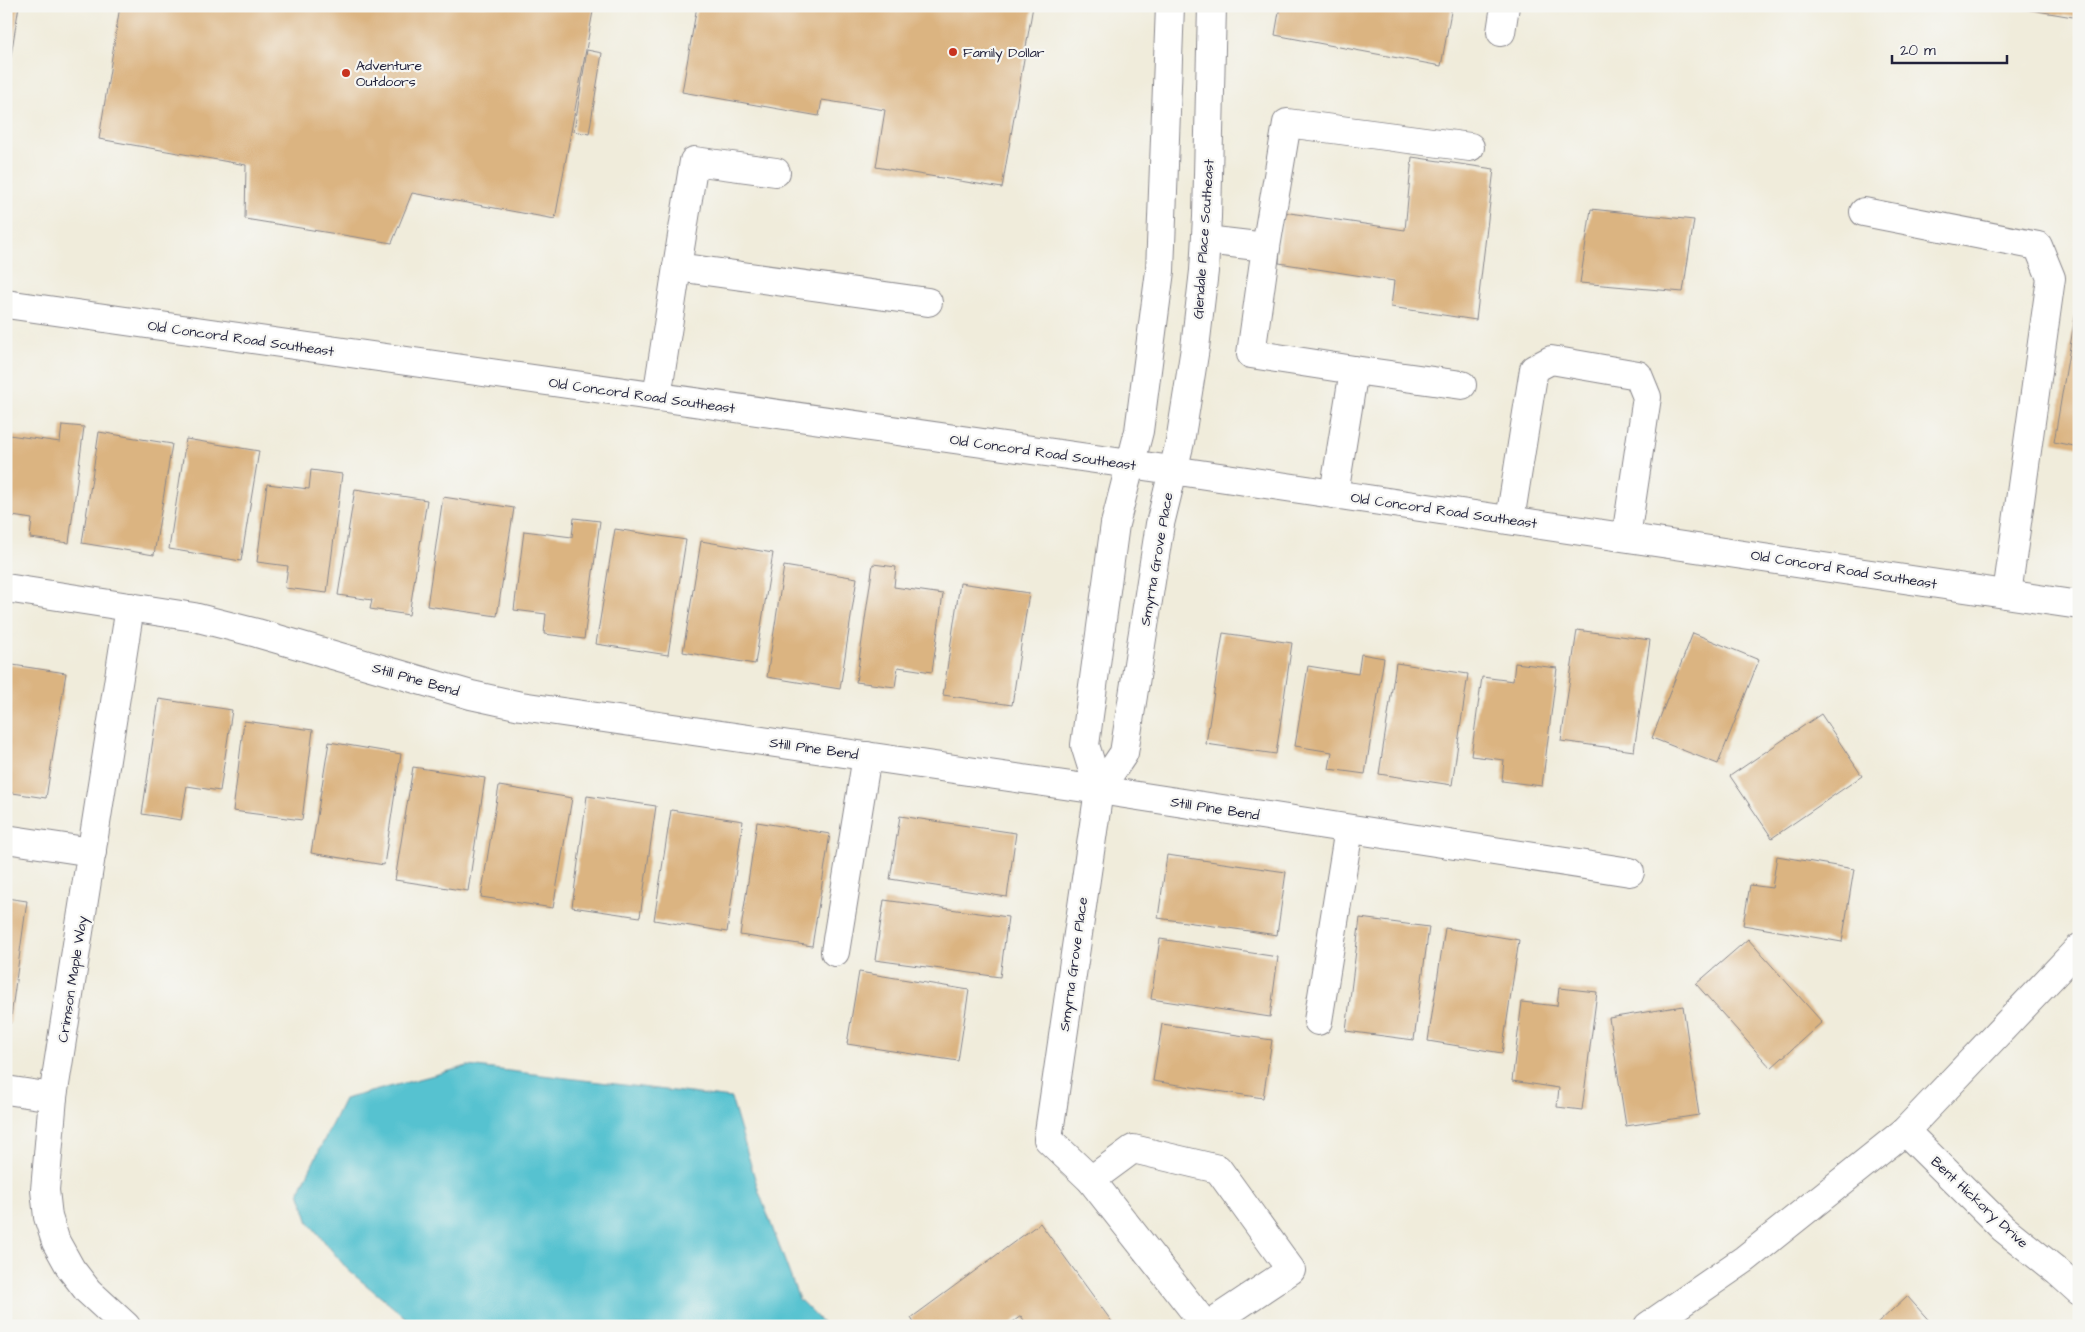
<svg xmlns="http://www.w3.org/2000/svg" width="2085" height="1332" viewBox="0 0 2085 1332" font-family="'Architects Daughter',sans-serif">
<style>
.water{fill:#57c2d0;stroke:#3c7286}
.building{fill:#dbb481}
.lines{fill:none;stroke-linecap:round;stroke-linejoin:round}
.minor-casing{stroke:#89878b;stroke-width:30}
.minor{stroke:#fff;stroke-width:28}
.poi-dot{fill:#c8321e;stroke:#f6f6f2;stroke-width:2}
.labels{text-anchor:middle;stroke-width:4.5;stroke-linejoin:round;paint-order:stroke}
.poi-label{font-size:14px;fill:#22223b;stroke:#f6f6f2;text-anchor:start}
.street-label{font-size:14px;fill:#22223b;stroke:#f6f6f2}
</style>
<rect width="100%" height="100%" fill="#f6f6f2"/>
<filter id="ink" filterUnits="userSpaceOnUse"><feTurbulence type="fractalNoise" baseFrequency=".02" numOctaves="2"/><feDisplacementMap in="SourceGraphic" scale="10" xChannelSelector="R" yChannelSelector="G"/><feConvolveMatrix kernelMatrix="1 2 1 2 8 2 1 2 1" color-interpolation-filters="sRGB"/></filter>
<filter id="wash" filterUnits="userSpaceOnUse"><feTurbulence type="fractalNoise" baseFrequency=".0096" numOctaves="4" result="noise"/><feDisplacementMap in="SourceGraphic" scale="20" xChannelSelector="R" yChannelSelector="G"/><feGaussianBlur stdDeviation="1.12" result="paint"/><feColorMatrix in="noise" values="0 0 0 0 0 0 0 0 0 0 0 0 0 0 0 0 0 1.4 0 .05"/><feComposite in="paint" operator="in"/></filter>
<g filter="url(#wash)">
<rect width="100%" height="100%" fill="#f0ecdb"/>
<!-- water -->
<polygon class="water" points="468,1066 731,1098 759,1192 799,1299 826,1326 418,1326 411,1322 348,1270 309,1223 299,1192 344,1099"/>
<g id="blocks">
<!-- building -->
<g class="building">
<polygon points="6,6 19,6 7,80 6,80"/>
<polygon points="120,6 594,6 555,219 412,193 392,243 245,219 246,165 99,139"/>
<polygon points="697,6 1033,6 1002,188 876,167 885,110 822,100 819,116 682,92"/>
<polygon points="1280,6 1452,6 1441,66 1275,35"/>
<polygon points="2013,6 2079,6 2079,18 2013,7"/>
<polygon points="587,50 602,53 589,134 574,131"/>
<polygon points="1412,157 1494,169 1476,320 1391,307 1394,281 1279,263 1283,212 1405,230"/>
<polygon points="1591,209 1694,220 1683,292 1580,283"/>
<polygon points="2078,299 2079,299 2079,447 2054,442"/>
<polygon points="62,425 84,427 69,543 30,538 32,519 6,515 6,455 9,435 60,442"/>
<polygon points="99,432 172,444 154,555 82,543"/>
<polygon points="186,439 259,451 241,561 169,549"/>
<polygon points="311,470 342,474 327,593 285,588 288,566 257,562 267,484 309,489"/>
<polygon points="355,489 427,500 409,615 370,609 372,600 338,595"/>
<polygon points="443,497 514,508 497,616 427,606"/>
<polygon points="574,518 600,521 584,639 544,634 546,614 514,610 524,531 572,537"/>
<polygon points="615,529 686,540 668,655 596,644"/>
<polygon points="701,541 773,553 755,664 683,652"/>
<polygon points="873,564 896,567 894,587 943,594 932,672 898,667 895,687 856,682"/>
<polygon points="784,566 857,578 840,689 767,677"/>
<polygon points="960,583 1029,593 1012,705 943,695"/>
<polygon points="1577,630 1650,640 1634,751 1561,741"/>
<polygon points="1223,633 1292,643 1276,754 1206,744"/>
<polygon points="1693,633 1759,660 1718,764 1652,738"/>
<polygon points="1361,654 1384,658 1365,774 1329,769 1332,752 1295,746 1308,666 1358,674"/>
<polygon points="1396,663 1468,674 1452,785 1379,774"/>
<polygon points="1515,663 1557,668 1542,786 1502,781 1504,760 1471,756 1482,677 1513,681"/>
<polygon points="6,664 66,673 46,798 6,792"/>
<polygon points="159,699 232,710 220,791 187,786 181,820 142,814"/>
<polygon points="1821,714 1862,776 1772,838 1730,776"/>
<polygon points="244,721 313,730 302,820 233,811"/>
<polygon points="329,742 401,754 384,865 311,853"/>
<polygon points="413,767 485,778 468,891 395,880"/>
<polygon points="499,786 572,798 553,908 481,897"/>
<polygon points="587,796 656,806 640,917 572,907"/>
<polygon points="671,810 743,821 727,932 654,920"/>
<polygon points="900,816 1016,833 1007,897 890,879"/>
<polygon points="757,822 830,834 812,946 740,935"/>
<polygon points="1167,855 1286,872 1277,935 1158,918"/>
<polygon points="1777,856 1854,869 1842,942 1743,925 1750,885 1772,888"/>
<polygon points="6,898 27,901 10,1024 6,1024"/>
<polygon points="884,900 1008,917 1000,977 875,960"/>
<polygon points="1360,918 1429,927 1414,1040 1346,1031"/>
<polygon points="1445,928 1519,940 1502,1053 1428,1041"/>
<polygon points="1160,939 1278,957 1270,1017 1151,999"/>
<polygon points="1748,939 1822,1022 1771,1068 1696,984"/>
<polygon points="859,972 969,990 958,1061 847,1044"/>
<polygon points="1559,988 1597,992 1582,1110 1557,1107 1559,1088 1512,1081 1522,1002 1557,1006"/>
<polygon points="1683,1006 1699,1115 1626,1126 1609,1018"/>
<polygon points="1162,1024 1272,1040 1263,1098 1153,1081"/>
<polygon points="1040,1223 1115,1326 1028,1326 1021,1316 1007,1326 916,1326 911,1318"/>
<polygon points="1907,1296 1934,1326 1879,1326 1877,1324"/>
</g>
</g>
</g>
<g filter="url(#ink)">
<use href="#blocks" fill-opacity="0" stroke="#89878b" stroke-width="1"/>
<g class="lines">
<!-- minor casing -->
<g class="minor-casing">
<g id="minor">
<polyline points="1501,32 1505,6"/>
<polyline points="1864,212 2038,246 2051,278 2007,594"/>
<polyline points="1206,240 1266,247 1251,354 1354,370 1334,494"/>
<polyline points="1266,247 1287,123 1470,147"/>
<polyline points="677,267 694,161 776,172"/>
<polyline points="6,304 1172,470 2079,605"/>
<polyline points="1354,370 1462,385"/>
<polyline points="657,397 677,267 928,302"/>
<polyline points="1510,520 1534,369 1551,360 1638,375 1647,397 1626,537"/>
<polyline points="6,588 194,617 257,633 471,695 521,706 1099,790 1630,872"/>
<polyline points="1099,790 1085,745 1115,524 1139,431 1160,271 1170,6"/>
<polyline points="6,839 92,852"/>
<polyline points="835,952 867,756"/>
<polyline points="1318,1021 1349,829"/>
<polyline points="6,1090 53,1097"/>
<polyline points="1905,1131 2003,1228 2058,1272 2079,1291"/>
<polyline points="1091,1180 1133,1149 1218,1169 1291,1270 1207,1326"/>
<polyline points="126,1326 88,1291 71,1269 56,1242 48,1217 45,1190 53,1097 130,607"/>
<polyline points="1206,1326 1091,1180 1048,1139 1099,790 1124,753 1160,524 1180,442 1195,348 1204,271 1207,217 1212,6"/>
<polyline points="1648,1326 1745,1259 1905,1131 2079,948"/>
</g>
</g>
<!-- minor -->
<use href="#minor" class="minor"/>
</g>
</g>
<!-- markers -->
<g class="poi-dot">
<circle cx="953" cy="52" r="5"/>
<circle cx="346" cy="73" r="5"/>
</g>
<g class="labels">
<!-- poi labels -->
<g class="poi-label">
<text x="963" y="57">Family Dollar</text>
<text x="356" y="70">Adventure<tspan x="356" dy="16">Outdoors</tspan></text>
</g>
<!-- street labels -->
<g class="street-label">
<text transform="translate(1203 239) rotate(-86)" y="5">Glendale Place Southeast</text>
<text transform="translate(241 338) rotate(8)" y="5">Old Concord Road Southeast</text>
<text transform="translate(642 395) rotate(8)" y="5">Old Concord Road Southeast</text>
<text transform="translate(1043 452) rotate(8)" y="5">Old Concord Road Southeast</text>
<text transform="translate(1444 510) rotate(8)" y="5">Old Concord Road Southeast</text>
<text transform="translate(1156 559) rotate(-80)" y="5">Smyrna Grove Place</text>
<text transform="translate(1844 569) rotate(9)" y="5">Old Concord Road Southeast</text>
<text transform="translate(416 679) rotate(16)" y="5">Still Pine Bend</text>
<text transform="translate(814 748) rotate(8)" y="5">Still Pine Bend</text>
<text transform="translate(1215 808) rotate(9)" y="5">Still Pine Bend</text>
<text transform="translate(1073 964) rotate(-82)" y="5">Smyrna Grove Place</text>
<text transform="translate(72 979) rotate(-81)" y="5">Crimson Maple Way</text>
<text transform="translate(1980 1202) rotate(43)" y="5">Bent Hickory Drive</text>
</g>
</g>
<!-- margin -->
<rect width="2085" height="1332" fill="none" stroke="#f6f6f2" stroke-width="25"/>
<!-- scale -->
<path d="M1892 55v8h115v-8" fill="none" stroke="#22223b" stroke-width="2.5"/>
<text x="1900" y="55" font-size="15" fill="#22223b" stroke="#f6f6f2" stroke-width="4" paint-order="stroke">20 m</text>
</svg>
